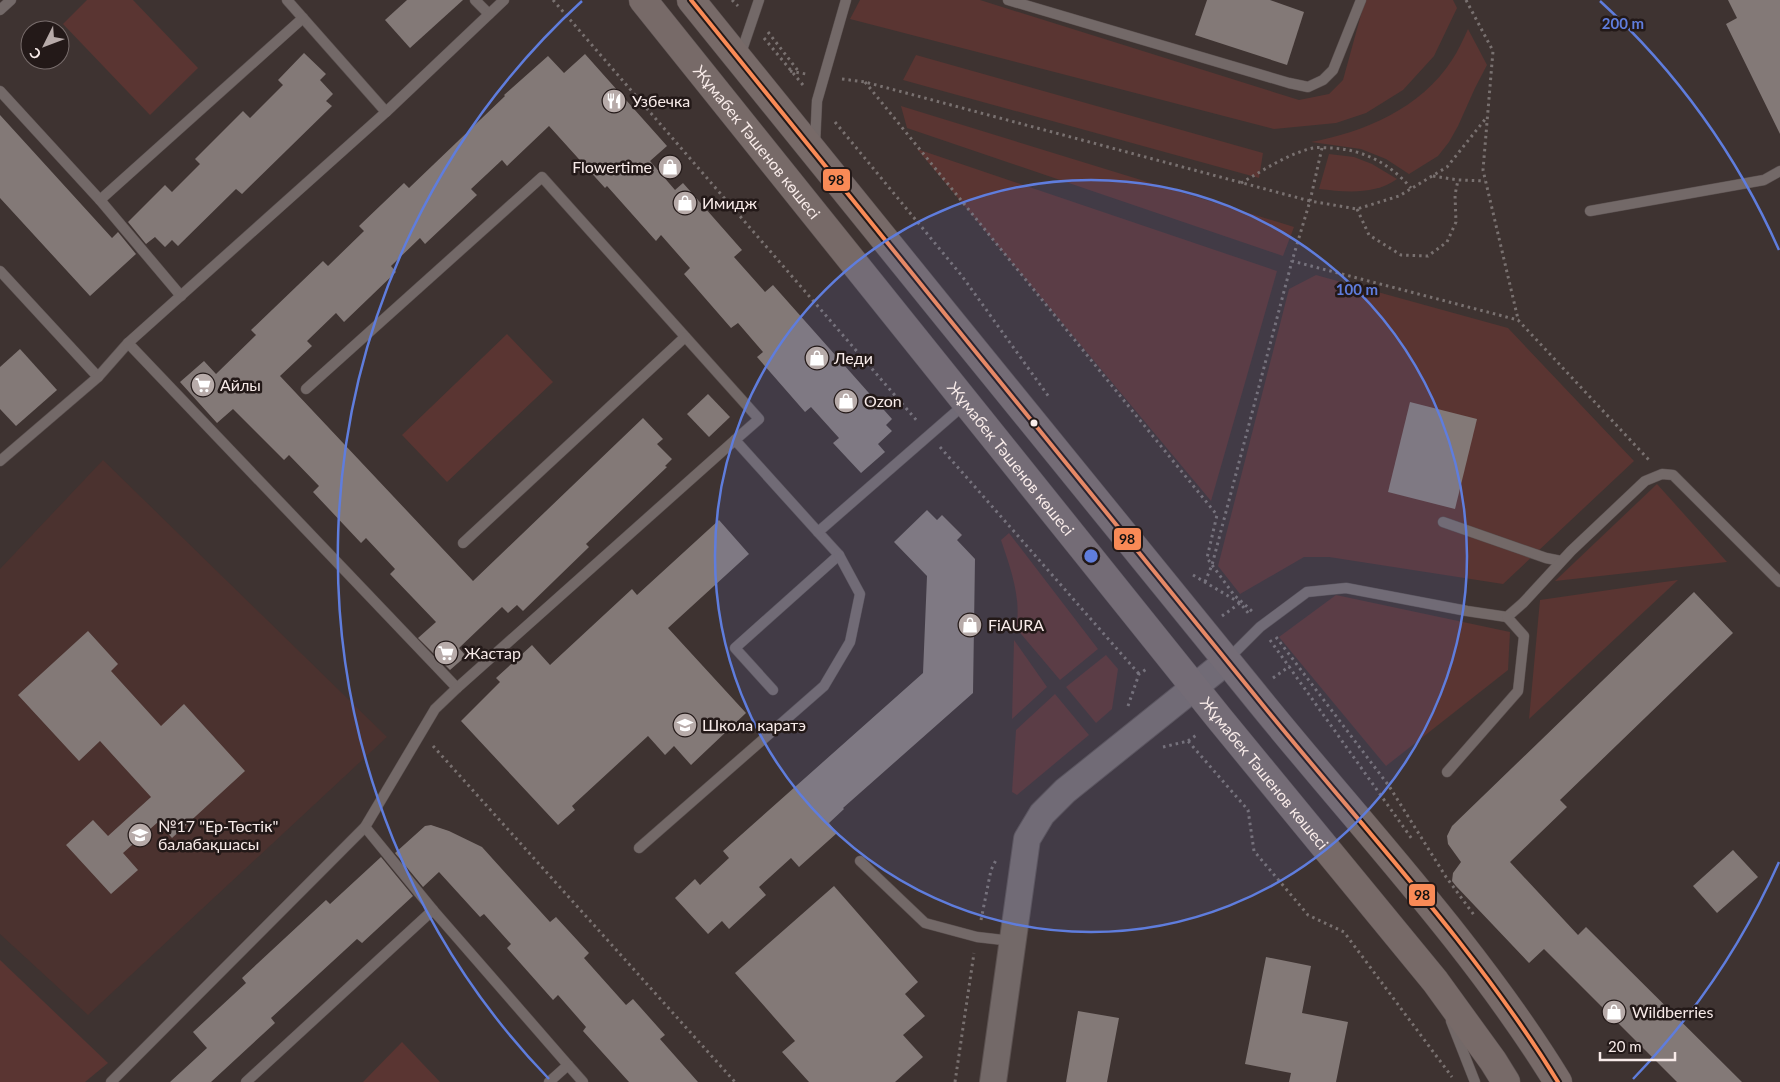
<svg xmlns="http://www.w3.org/2000/svg" width="1780" height="1082" viewBox="0 0 1780 1082" font-family="Lato,sans-serif">
<style>
.built{fill:#4b322f}
.green{fill:#5a3532}
.building{fill:#837977}
.lines{fill:none;stroke-linecap:round;stroke-linejoin:round}
.service-casing{stroke:#5b5150;stroke-width:11}
.tertiary-casing{stroke:#5b5150;stroke-width:28}
.primary-casing{stroke:#5b5150;stroke-width:29}
.path{stroke:#797170;stroke-width:3;stroke-dasharray:2.5 4;stroke-linecap:butt}
.service{stroke:#736968;stroke-width:10}
.tertiary{stroke:#736968;stroke-width:26}
.primary{stroke:#776a68;stroke-width:28}
.bus-1-casing{stroke:#231918;stroke-width:8}
.bus-1{stroke:#f98a56;stroke-width:4}
.ring{fill:none;stroke:#5f7ddd;stroke-width:2.5}
.bus-dot{fill:#f8ebe9;stroke:#231918;stroke-width:2}
.labels{text-anchor:middle;stroke-width:5;stroke-linejoin:round;paint-order:stroke}
.poi-label{font-size:16px;fill:#f8ebe9;stroke:#231918;text-anchor:start}
.street-label{font-size:16px;fill:#f8ebe9;stroke:#231918}
.centre{fill:#5f7ddd;stroke:#231918;stroke-width:2.5}
.ring-label{font-size:15px;text-anchor:middle;font-weight:bold;fill:#5f7ddd;stroke:#231918;stroke-width:5;stroke-linejoin:round;paint-order:stroke}
.line-badge{stroke:#231918;stroke-width:2}
.pale-badge-label{font-size:14px;text-anchor:middle;font-weight:bold;fill:#111}
</style>
<rect width="100%" height="100%" fill="#3e3331"/>
<!-- built -->
<polygon class="built" points="103,460 387,737 88,1015 0,934 0,569"/>
<!-- green -->
<g class="green">
<polygon points="87,0 133,0 198,68 150,115 63,24"/>
<polygon points="860,0 980,0 1299,100 1329,94 1343,80 1365,0 1453,0 1457,8 1434,56 1403,90 1366,113 1336,123 1274,129 850,19"/>
<path d="M1468,29L1487,65L1475,88L1458,126L1449,142L1438,156L1409,174L1386,159L1361,149L1311,142C1365,132 1421,108 1452,60C1458,51 1463,40 1468,29Z"/>
<polygon points="916,55 1263,153 1259,178 903,80"/>
<polygon points="901,106 1294,227 1283,256 907,128"/>
<polygon points="917,149 1277,271 1211,501"/>
<path d="M1329,154L1354,157L1372,164L1397,179C1375,195 1345,192 1319,189Z"/>
<polygon points="1316,275 1508,328 1634,461 1503,584 1329,557 1304,557 1240,594 1218,566 1289,289"/>
<polygon points="507,334 553,382 447,482 402,435"/>
<polygon points="1657,484 1727,562 1555,581"/>
<path d="M1009,533L1098,649L1060,680L1016,628C1022,599 1010,567 1001,540Z"/>
<polygon points="1678,580 1529,719 1540,600"/>
<polygon points="1336,595 1510,632 1508,670 1386,766 1279,637"/>
<polygon points="1014,640 1047,687 1012,719"/>
<polygon points="1106,655 1118,669 1112,709 1096,723 1066,687"/>
<polygon points="1055,694 1089,735 1017,795 1012,792 1016,730"/>
<polygon points="0,960 108,1063 85,1082 0,1082"/>
<polygon points="402,1042 440,1082 363,1082"/>
</g>
<!-- building -->
<g class="building">
<polygon points="407,0 463,0 410,48 385,20"/>
<polygon points="1207,0 1270,0 1304,12 1287,65 1195,35"/>
<polygon points="1728,0 1780,0 1780,134 1726,24 1737,18"/>
<polygon points="304,53 326,74 320,80 333,94 326,101 332,106 242,194 236,189 178,246 172,240 165,247 155,237 146,244 128,222 165,185 172,192 200,164 195,159 243,111 250,118 283,85 278,80"/>
<polygon points="585,54 667,146 650,161 675,190 683,183 742,250 734,257 765,292 773,285 892,419 886,425 892,431 878,444 885,452 861,473 833,443 839,438 811,407 805,412 757,357 763,352 738,323 731,328 684,274 690,268 661,235 656,241 607,186 605,188 549,126 507,166 502,160 471,189 477,195 425,244 420,238 391,266 396,272 344,322 336,313 307,341 312,346 280,376 473,581 643,418 663,439 657,444 672,459 665,466 667,467 586,544 589,547 523,611 517,605 508,613 502,607 459,648 466,656 450,670 418,638 436,622 390,574 395,569 366,538 361,543 313,492 319,486 289,455 284,460 233,409 217,423 180,382 204,361 216,374 256,335 251,330 323,261 328,266 364,231 359,226 404,183 409,188 505,96 504,95 548,56 564,73"/>
<polygon points="0,115 112,238 118,232 136,254 90,296 0,198"/>
<polygon points="20,349 57,390 16,426 0,409 0,367"/>
<polygon points="708,394 730,417 709,437 687,414"/>
<polygon points="1410,402 1477,419 1455,509 1388,492"/>
<polygon points="927,510 937,520 942,515 962,535 957,540 975,559 973,693 843,808 844,809 829,823 837,833 799,867 791,858 759,887 766,895 729,929 722,921 708,934 675,898 695,879 700,885 729,858 723,851 923,673 927,576 894,542"/>
<polygon points="719,520 749,554 668,628 746,713 691,765 674,746 665,755 648,736 572,806 575,810 558,825 461,721 500,682 496,678 532,645 550,665 632,589 637,595"/>
<polygon points="1694,592 1733,633 1560,800 1567,807 1510,862 1578,935 1586,927 1742,1082 1677,1082 1544,949 1529,963 1456,886 1452,881 1453,873 1461,862 1448,844 1447,836 1452,826"/>
<polygon points="88,631 118,664 111,671 161,726 184,704 245,771 172,838 158,822 123,853 138,870 111,894 66,845 93,820 108,836 151,797 100,741 79,761 18,695"/>
<polygon points="431,825 449,831 482,847 550,922 556,917 589,953 584,958 626,1005 633,999 665,1035 660,1039 698,1082 629,1082 583,1031 586,1027 558,995 553,1000 507,948 511,944 484,914 480,917 439,872 423,887 395,853 425,826"/>
<polygon points="1733,850 1758,877 1717,913 1693,886"/>
<polygon points="381,857 413,896 362,943 357,939 271,1018 275,1023 211,1082 170,1082 207,1048 193,1032 246,983 242,978 326,900 330,904"/>
<polygon points="834,886 918,982 905,994 925,1016 903,1035 923,1057 895,1082 809,1082 782,1052 795,1041 735,973"/>
<polygon points="1266,957 1311,966 1302,1013 1348,1022 1336,1082 1289,1082 1291,1073 1245,1064"/>
<polygon points="1078,1011 1119,1018 1107,1082 1066,1082"/>
</g>
<g class="lines">
<!-- service casing -->
<g class="service-casing">
<g id="service">
<polyline points="287,0 386,112"/>
<polyline points="475,0 489,14"/>
<polyline points="1008,0 1289,83 1308,87 1323,80 1333,70 1361,0"/>
<polyline points="0,10 11,0"/>
<polyline points="740,56 759,0"/>
<polyline points="0,91 100,200"/>
<polyline points="815,144 817,101 846,0"/>
<polyline points="1590,211 1764,180 1780,171"/>
<polyline points="0,271 98,377"/>
<polyline points="181,296 100,200 303,18"/>
<polyline points="306,389 542,177 759,419 735,440"/>
<polyline points="0,461 98,377 128,343"/>
<polyline points="1443,522 1546,558 1561,561"/>
<polyline points="463,543 685,337"/>
<polyline points="1227,660 1260,627 1307,592 1346,588 1467,611 1507,617 1523,603 1571,551 1645,481 1662,474 1673,475 1780,582"/>
<polyline points="457,688 128,343 386,112 504,0"/>
<polyline points="773,690 735,648 839,555 818,532"/>
<polyline points="1447,772 1518,691 1524,636 1507,617"/>
<polyline points="639,848 824,686 850,642 860,594 839,555"/>
<polyline points="860,861 925,923 977,937 1012,941"/>
<polyline points="433,910 568,1065"/>
<polyline points="1451,1021 1475,1082"/>
<polyline points="111,1082 365,827 435,709 457,688 735,440 818,532 966,403"/>
<polyline points="246,1082 433,910 365,827"/>
<polyline points="549,1082 568,1065 583,1082"/>
</g>
</g>
<!-- tertiary casing -->
<g class="tertiary-casing">
<polyline id="tertiary" points="993,1082 1027,839 1042,814 1065,791 1227,661"/>
</g>
<!-- primary casing -->
<g class="primary-casing">
<g id="primary">
<path id="s1" d="M643,0L1219,718L1435,981L1493,1061L1506,1082"/>
<path d="M691,0C878,231 1065,463 1253,693C1356,821 1472,942 1558,1082"/>
</g>
</g>
<!-- path -->
<g class="path">
<polyline points="553,0 918,422"/>
<polyline points="732,0 738,6"/>
<polyline points="1466,0 1493,51 1483,170 1518,319"/>
<polyline points="768,32 799,72"/>
<polyline points="764,38 803,85"/>
<polyline points="790,71 806,74"/>
<polyline points="842,79 865,82 1310,201 1292,261 1518,320 1649,460"/>
<polyline points="865,82 1217,515 1207,558 1234,595 1253,612"/>
<polyline points="835,122 962,276 1049,397"/>
<polyline points="1322,148 1310,201 1357,209 1399,196 1447,167 1487,117"/>
<polyline points="1433,176 1458,180"/>
<path d="M1241,183C1264,170 1287,154 1313,148C1319,147 1326,148 1332,148C1365,150 1390,164 1411,188"/>
<polyline points="1357,209 1369,235 1401,255 1428,256 1447,242 1456,222 1455,195 1458,180 1485,181"/>
<polyline points="940,447 1139,674"/>
<polyline points="1193,575 1240,603 1249,614"/>
<polyline points="1205,582 1212,565 1292,261"/>
<polyline points="1222,616 1240,603"/>
<polyline points="1276,637 1389,786 1446,877 1474,915"/>
<polyline points="1270,640 1412,839"/>
<polyline points="1273,678 1290,666"/>
<polyline points="1128,706 1139,674 1148,668"/>
<polyline points="1188,741 1198,734"/>
<polyline points="433,746 735,1082"/>
<polyline points="1163,747 1188,741 1248,810 1254,851 1308,915 1344,932 1452,1077"/>
<polyline points="981,920 991,870 997,858"/>
<polyline points="955,1082 974,953"/>
</g>
<!-- service -->
<use href="#service" class="service"/>
<!-- tertiary -->
<use href="#tertiary" class="tertiary"/>
<!-- primary -->
<use href="#primary" class="primary"/>
<!-- bus-1 casing -->
<g class="bus-1-casing">
<path id="bus-1" d="M691,0C878,231 1065,463 1253,693C1356,821 1472,942 1558,1082"/>
</g>
<!-- bus-1 -->
<use href="#bus-1" class="bus-1"/>
</g>
<!-- distance rings -->
<circle cx="1091" cy="556" r="376" fill="#5f7ddd" fill-opacity=".12"/>
<g class="ring">
<circle cx="1091" cy="556" r="376"/>
<path d="M1779 862A753 753 0 0 1 1633 1079M549 1079A753 753 0 0 1 582 1M1600 1A753 753 0 0 1 1779 250"/>
</g>
<!-- icons -->
<defs>
<g id="restaurant-disc" transform="scale(1.25)"><circle r="9.5" fill="#b7aba9" stroke="#231918"/><path d="M-5-6h1v4h1v-4h1v4h1v-4h1v5L-1.5 .5V6h-2V.5L-5-1ZM5-6V6H3V1.5H1.5Q1.5-4 5-6Z" fill="#fff"/></g>
<g id="shop-disc" transform="scale(1.25)"><circle r="9.5" fill="#b7aba9" stroke="#231918"/><path d="M-5-2.5h2.3a2.7 3.5 0 0 1 5.4 0H5L5.5 6h-11ZM-1.5-2.5h3a1.5 2.3 0 0 0-3 0Z" fill="#fff"/></g>
<g id="supermarket-disc" transform="scale(1.25)"><circle r="9.5" fill="#b7aba9" stroke="#231918"/><path d="M-6-5.5h2.5l.6 2H6L4.5 2H-2.5L-4.4-4H-6ZM-1.5 3.2a1.3 1.3 0 1 0 .1 0ZM3 3.2a1.3 1.3 0 1 0 .1 0Z" fill="#fff"/></g>
<g id="school-disc" transform="scale(1.25)"><circle r="9.5" fill="#b7aba9" stroke="#231918"/><path d="M0-5L7-2L0 1L-7-2ZM-4 1L0 2.5L4 1V4Q0 6-4 4Z" fill="#fff"/></g>
</defs>
<g fill-rule="evenodd">
<use href="#restaurant-disc" x="614" y="101"/>
<use href="#shop-disc" x="670" y="167"/>
<use href="#shop-disc" x="685" y="203"/>
<use href="#shop-disc" x="817" y="358"/>
<use href="#supermarket-disc" x="203" y="385"/>
<use href="#shop-disc" x="846" y="401"/>
<use href="#shop-disc" x="970" y="625"/>
<use href="#supermarket-disc" x="446" y="653"/>
<use href="#school-disc" x="685" y="725"/>
<use href="#school-disc" x="140" y="835"/>
<use href="#shop-disc" x="1614" y="1012"/>
</g>
<!-- markers -->
<circle class="bus-dot" cx="1034" cy="423" r="4.5"/>
<g class="labels">
<!-- poi labels -->
<g class="poi-label">
<text x="632" y="107">Узбечка</text>
<text x="652" y="173" text-anchor="end">Flowertime</text>
<text x="702" y="209">Имидж</text>
<text x="834" y="364">Леди</text>
<text x="220" y="391">Айлы</text>
<text x="864" y="407">Ozon</text>
<text x="988" y="631">FiAURA</text>
<text x="464" y="659">Жастар</text>
<text x="702" y="731">Школа каратэ</text>
<text x="158" y="832">№17 "Ер-Төстік"<tspan x="158" dy="18">балабақшасы</tspan></text>
<text x="1632" y="1018">Wildberries</text>
</g>
<!-- street labels -->
<g class="street-label">
<text dy="6" stroke="none"><textPath href="#s1" startOffset="182">Жұмабек Тәшенов көшесі</textPath></text>
<text dy="6" stroke="none"><textPath href="#s1" startOffset="588">Жұмабек Тәшенов көшесі</textPath></text>
<text dy="6" stroke="none"><textPath href="#s1" startOffset="992">Жұмабек Тәшенов көшесі</textPath></text>
</g>
</g>
<circle cx="1091" cy="556" r="8" class="centre"/>
<g class="ring-label">
<text x="1623" y="29">200 m</text>
<text x="1357" y="295">100 m</text>
</g>
<g class="line-badge">
<rect x="822" y="168" width="29" height="24" rx="5" fill="#f98a56"/>
<rect x="1113" y="527" width="29" height="24" rx="5" fill="#f98a56"/>
<rect x="1408" y="883" width="28" height="24" rx="5" fill="#f98a56"/>
</g>
<g class="pale-badge-label">
<text x="836" y="185">98</text>
<text x="1127" y="544">98</text>
<text x="1422" y="900">98</text>
</g>
<!-- north arrow -->
<g transform="translate(45 45) rotate(228)"><circle r="24" fill="#231918" stroke="#786d6c"/>
<path d="M0-4L9 19L0 12L-9 19Z" fill="#b7aba9"/>
<text y="-8" font-size="14" font-weight="bold" text-anchor="middle" fill="#f8ebe9">С</text>
</g>
<!-- scale -->
<path d="M1600 1052v8h75v-8" fill="none" stroke="#f8ebe9" stroke-width="2.5"/>
<text x="1608" y="1052" font-size="15" fill="#f8ebe9" stroke="#231918" stroke-width="4" paint-order="stroke">20 m</text>
</svg>
